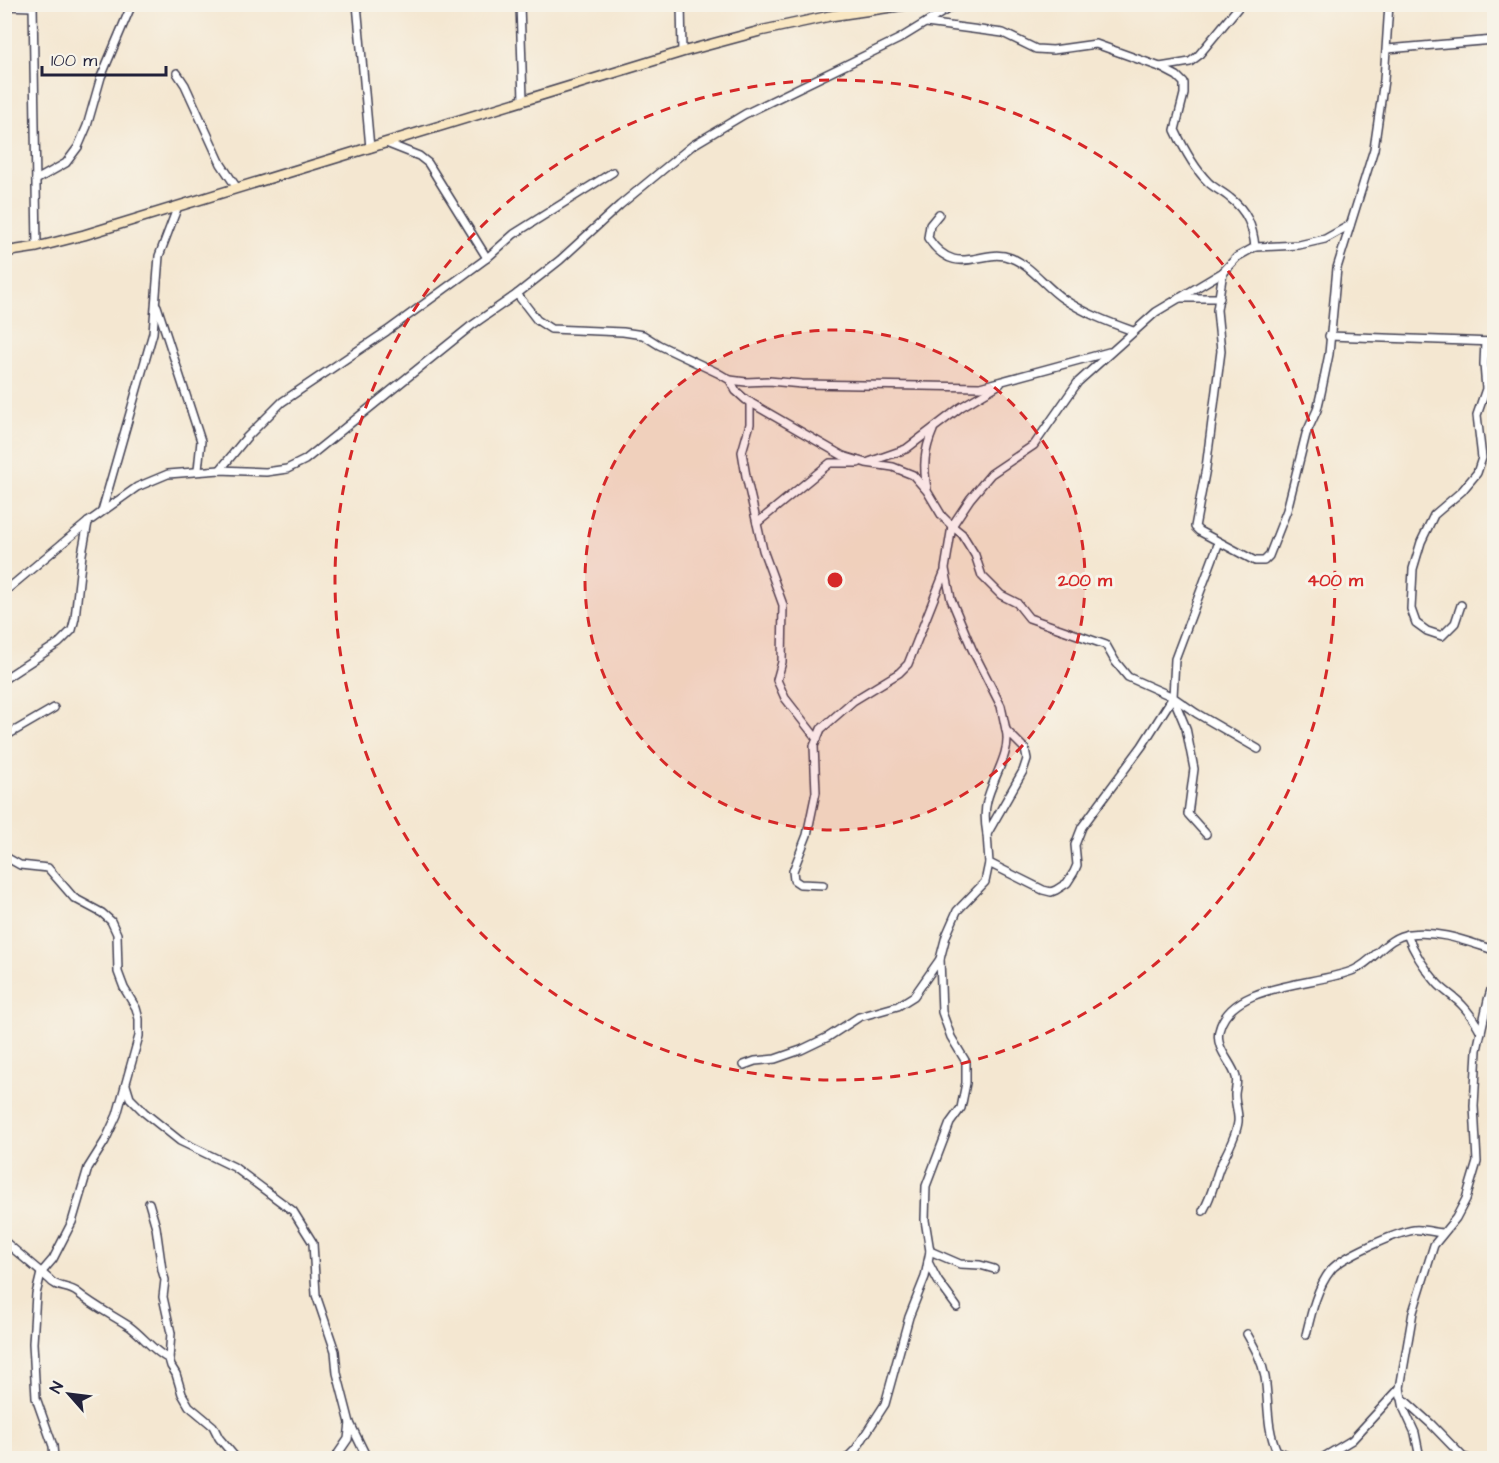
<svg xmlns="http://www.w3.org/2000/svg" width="1499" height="1463" viewBox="0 0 1499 1463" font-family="'Architects Daughter',sans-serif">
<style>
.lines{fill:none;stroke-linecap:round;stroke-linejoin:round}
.minor-casing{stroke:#424052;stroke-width:10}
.secondary-casing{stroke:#424052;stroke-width:12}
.minor{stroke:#fff;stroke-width:7}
.secondary{stroke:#f9e7c3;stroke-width:9}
.ring{fill:none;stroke:#d62828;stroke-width:3;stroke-dasharray:10 8}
.centre{fill:#d62828;stroke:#f7f3e8;stroke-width:3}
.ring-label{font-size:18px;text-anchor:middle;font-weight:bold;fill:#d62828;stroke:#f7f3e8;stroke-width:6;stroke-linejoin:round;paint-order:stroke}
</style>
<rect width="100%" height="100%" fill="#f7f3e8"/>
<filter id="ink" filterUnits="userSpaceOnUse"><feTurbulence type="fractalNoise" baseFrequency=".0167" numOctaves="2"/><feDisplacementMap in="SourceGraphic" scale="12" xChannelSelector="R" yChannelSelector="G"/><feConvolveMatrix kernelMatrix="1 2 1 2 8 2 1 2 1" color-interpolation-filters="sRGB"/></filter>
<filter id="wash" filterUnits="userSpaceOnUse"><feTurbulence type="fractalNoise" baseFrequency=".008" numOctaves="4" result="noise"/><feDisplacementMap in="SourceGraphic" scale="24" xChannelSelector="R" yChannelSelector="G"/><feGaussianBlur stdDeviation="1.35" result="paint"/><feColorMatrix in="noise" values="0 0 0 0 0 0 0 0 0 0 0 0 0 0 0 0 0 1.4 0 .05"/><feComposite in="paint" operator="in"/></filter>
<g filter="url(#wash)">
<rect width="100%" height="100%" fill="#f4e7d1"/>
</g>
<g filter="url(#ink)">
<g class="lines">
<!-- minor casing -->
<g class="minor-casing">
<g id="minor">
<polyline points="33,4 37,247"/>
<polyline points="357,4 370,148"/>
<polyline points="520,4 523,100"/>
<polyline points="681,4 682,52"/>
<polyline points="4,6 33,7"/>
<path d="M926,23L1003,33L1036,49L1053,50L1096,44L1160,67L1177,76L1184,83V94L1175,130C1183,147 1194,168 1208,182C1214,188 1223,192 1230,198C1247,211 1253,227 1255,247"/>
<polyline points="1387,49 1494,40"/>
<polyline points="1160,67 1190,62 1198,56 1241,4"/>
<polyline points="177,73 185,85 221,164 237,188"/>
<polyline points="386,143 419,156 428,163 487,258"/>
<polyline points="36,180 66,163 78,147 87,126 101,77 132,4"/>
<path d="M939,214L930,225L928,238C957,281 981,246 1011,258C1030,265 1045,286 1062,298C1084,313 1108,322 1133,331"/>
<polyline points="1223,272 1217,310 1221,351 1206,468 1195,527 1199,531 1255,561 1264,561 1269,556 1287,510 1306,434 1317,410 1321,393 1329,354 1337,268 1374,149 1384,80 1389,4"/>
<polyline points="517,294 537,320 551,329 623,332 643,335 659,345 718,373 730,380 736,391 746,400 843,456 866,463 893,467 913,475 927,491 942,516 952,526 970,499 991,474 1034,445 1078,382 1156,312 1223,272 1237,257 1255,247 1299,245 1325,239 1350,225"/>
<polyline points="1179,298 1220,298"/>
<polyline points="157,306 201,441 198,470"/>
<polyline points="1329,336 1494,342"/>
<polyline points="730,380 746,382 769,381 802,384 980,387 1109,352"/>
<polyline points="750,402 750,424 742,452 746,476 763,550 783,605 782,662 777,680 785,698 817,739"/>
<polyline points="869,462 906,449 961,407 1000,384"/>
<polyline points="220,470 246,438 282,402 387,331 487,258 514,234 613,172"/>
<path d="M927,489C923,466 924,451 933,430"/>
<polyline points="102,511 153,333 159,256 178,206"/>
<polyline points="757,523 830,463 858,463"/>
<polyline points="1219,542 1175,659 1173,697 1142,746 1082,827 1075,845 1077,865 1074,872 1067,883 1056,890 1051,892 1043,890 989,863 987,834 1023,771 1027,759 1025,749 1006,730 1001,706 972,649 951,599 945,569 952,526 962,534 975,555 982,576 1001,595 1017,603 1029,618 1106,645 1115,661 1128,677 1173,697 1196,713 1258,749"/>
<polyline points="4,592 88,522 137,487 168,474 220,470 266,472 287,469 305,460 471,326 517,294 560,260 620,205 693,145 745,114 899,39 956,4"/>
<polyline points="1461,605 1455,623 1442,636 1427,631 1416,623 1411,609 1413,569 1421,542 1434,515 1462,491 1477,473 1482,458 1477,415 1486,389 1484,364 1485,342"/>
<polyline points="4,679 59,643 72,630 75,618 82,554 88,522"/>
<polyline points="1173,697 1186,728 1194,769 1188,814 1206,834"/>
<polyline points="4,737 54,708"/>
<path d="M987,834C985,823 984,812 987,801C992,779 1012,752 1006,730"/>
<polyline points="4,856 20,865 48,868 74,898 102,913 111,921 117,934 118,972 124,988 136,1008 139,1019 139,1036 117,1115 105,1141 88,1168 72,1222 53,1259 41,1273 36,1294 33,1343 36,1398 53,1446 54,1458"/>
<polyline points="823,885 800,884 794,880 793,871 807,835 816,792 814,746 821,729 853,701 899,673 908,664 944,573"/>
<path d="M1407,934C1414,953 1424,968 1437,983C1444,991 1455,997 1462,1005C1468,1011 1477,1024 1481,1032"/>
<polyline points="744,1065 755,1061 775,1059 801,1050 828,1037 859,1017 898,1006 914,996 940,959"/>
<polyline points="126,1085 130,1098 145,1113 180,1141 234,1167 293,1211 313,1243 316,1295 335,1351 337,1373 350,1423 348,1439 335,1458"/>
<polyline points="149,1203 156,1227 162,1270 165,1280 163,1297 171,1333 169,1359 171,1366 176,1374 182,1394 189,1406 213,1426 219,1438 236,1458"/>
<path d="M1203,1211C1212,1195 1213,1186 1219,1169C1225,1155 1236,1138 1238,1122C1239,1114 1235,1104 1235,1095C1235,1089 1238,1083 1236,1077C1232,1062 1215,1049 1219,1031C1230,982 1317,986 1354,970C1376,960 1385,937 1410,934C1439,930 1468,942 1494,950"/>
<path d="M4,1241L49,1279C57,1289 68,1285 78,1293C94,1306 112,1315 129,1326C143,1336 153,1351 169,1359"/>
<polyline points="930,1251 960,1264 980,1265 994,1269"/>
<polyline points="928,1262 938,1281 957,1307"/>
<path d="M1247,1334C1255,1348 1262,1361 1265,1377C1269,1402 1266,1428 1277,1451L1294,1458"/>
<path d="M1306,1335C1311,1314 1317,1287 1331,1270C1342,1256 1396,1233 1414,1230C1423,1229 1433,1232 1442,1233"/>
<polyline points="1401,1397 1431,1424 1463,1457 1467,1458"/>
<polyline points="350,1423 367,1458"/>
<polyline points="847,1458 856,1449 885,1404 909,1317 925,1277 930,1251 925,1220 926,1186 950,1123 961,1108 966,1083 966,1062 951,1037 942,1012 940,959 946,936 957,911 985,882 989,863"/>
<polyline points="1322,1458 1352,1440 1400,1388"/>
<polyline points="1420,1458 1415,1433 1404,1409 1400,1388 1413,1312 1434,1245 1456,1218 1466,1199 1477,1162 1474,1106 1477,1050 1488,1000 1494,980"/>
</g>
</g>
<!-- secondary casing -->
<g class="secondary-casing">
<polyline id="secondary" points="4,252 37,247 84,235 682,52 760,31 830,16 912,4"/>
</g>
<!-- minor -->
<use href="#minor" class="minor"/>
<!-- secondary -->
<use href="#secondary" class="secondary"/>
</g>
</g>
<!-- distance rings -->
<circle cx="835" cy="580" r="250" fill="#d62828" fill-opacity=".12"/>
<g class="ring">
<circle cx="835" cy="580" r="250"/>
<circle cx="835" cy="580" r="500"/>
</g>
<circle cx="835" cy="580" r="9" class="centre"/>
<g class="ring-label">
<text x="1085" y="586">200 m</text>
<text x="1335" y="586">400 m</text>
</g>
<!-- margin -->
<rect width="1499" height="1463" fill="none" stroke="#f7f3e8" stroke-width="24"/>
<!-- north arrow -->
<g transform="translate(69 1394) rotate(298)" stroke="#f7f3e8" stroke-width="4.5" paint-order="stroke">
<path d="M0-4.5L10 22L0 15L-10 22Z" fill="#22223b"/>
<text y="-9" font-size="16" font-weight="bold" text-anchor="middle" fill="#22223b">N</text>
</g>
<!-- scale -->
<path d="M42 66v9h124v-9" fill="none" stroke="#22223b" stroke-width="3"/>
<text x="51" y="66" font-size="18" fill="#22223b" stroke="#f7f3e8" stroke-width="4.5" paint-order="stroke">100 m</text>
</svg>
